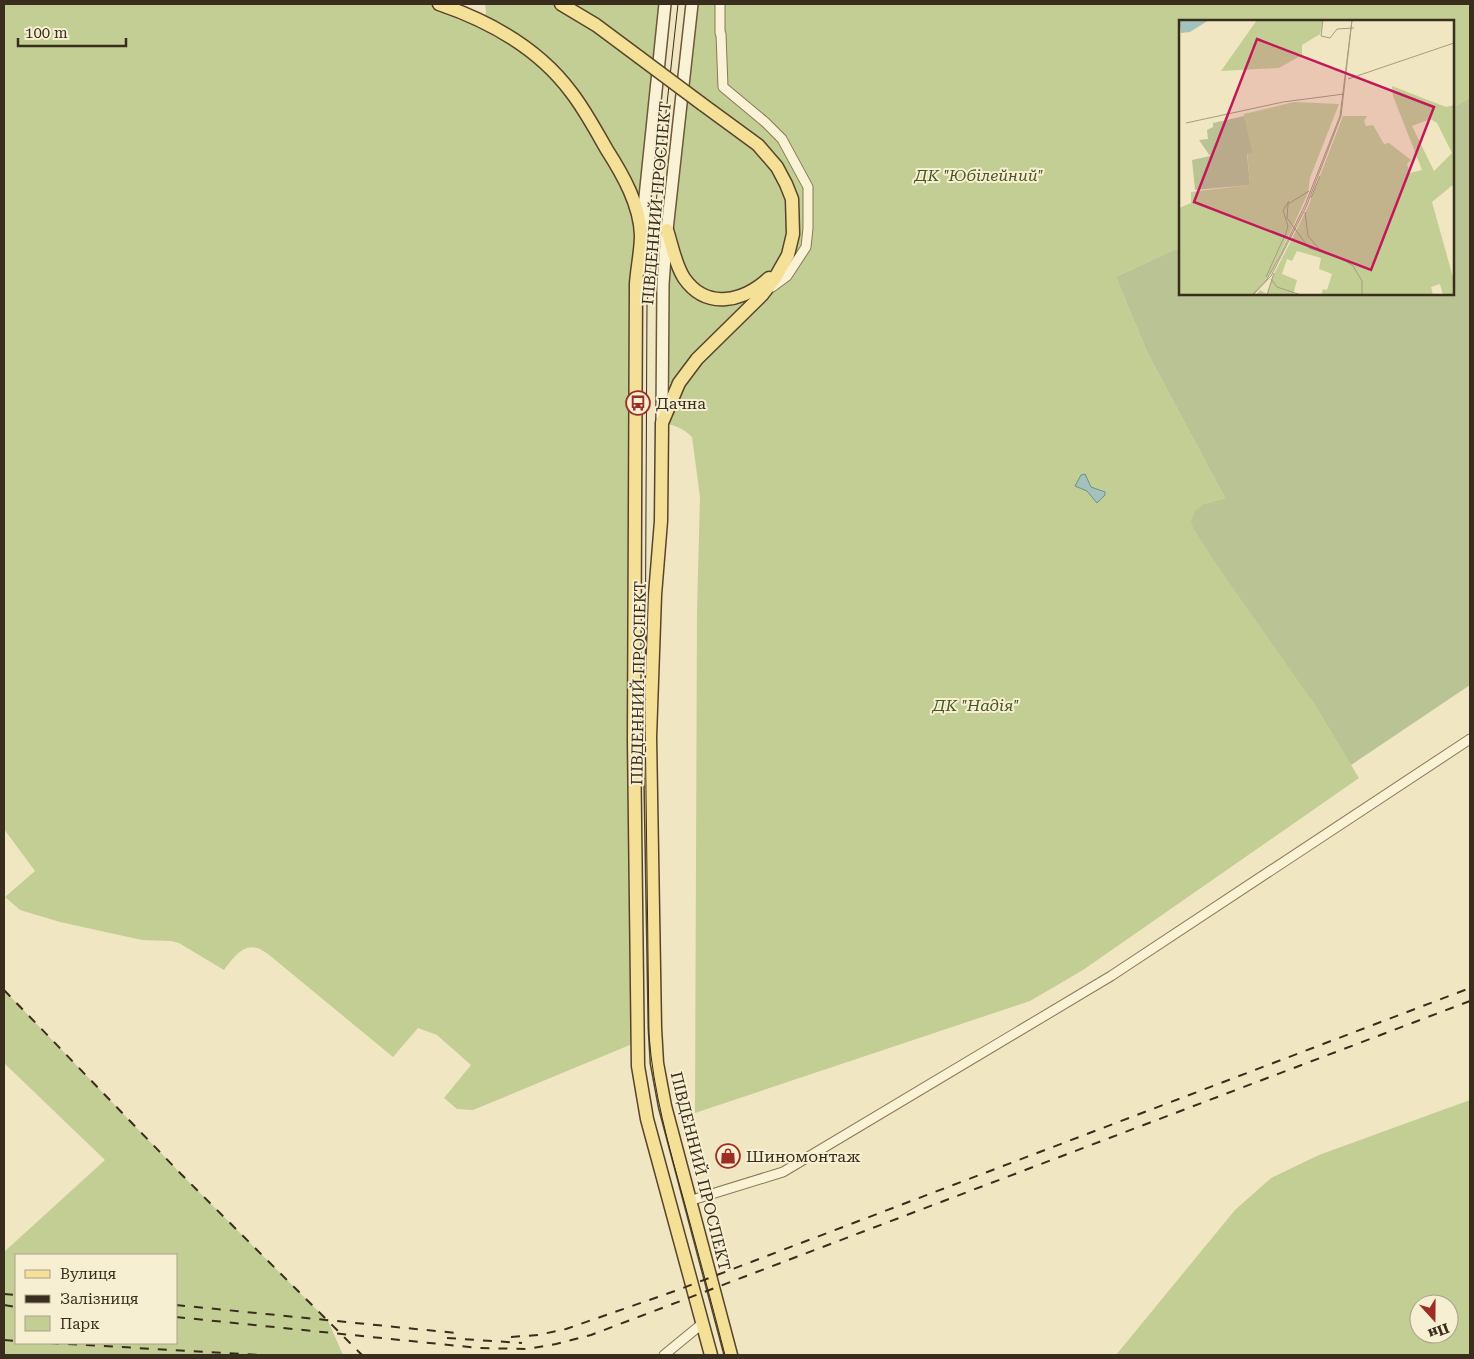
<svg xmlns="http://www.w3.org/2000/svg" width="1474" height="1359" viewBox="0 0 1474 1359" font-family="'Roboto Serif',serif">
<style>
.green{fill:#c3ce94;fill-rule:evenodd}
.cemetery{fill:#b9c394}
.water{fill:#a4c2bc;stroke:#6a918a}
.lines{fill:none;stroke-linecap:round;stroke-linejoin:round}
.minor-casing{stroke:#8a7758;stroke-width:11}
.secondary-casing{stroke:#6c583b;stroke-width:14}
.primary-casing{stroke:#58442c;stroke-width:15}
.minor{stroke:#faf2d5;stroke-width:9}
.secondary{stroke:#faf2d5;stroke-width:11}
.primary{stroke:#f5e097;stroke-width:12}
.tram{stroke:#392d1d;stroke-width:1}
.rail{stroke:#392d1d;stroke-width:2;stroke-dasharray:9 9;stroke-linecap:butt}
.primary-bridge-casing{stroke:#58442c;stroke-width:15;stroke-linecap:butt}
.primary-bridge{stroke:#f5e097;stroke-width:12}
.labels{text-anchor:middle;stroke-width:4;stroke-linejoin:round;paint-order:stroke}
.park-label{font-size:16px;font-style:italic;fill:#455722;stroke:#f7efd1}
.street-label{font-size:16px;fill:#392d1d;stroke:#f7efd1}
.poi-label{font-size:16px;fill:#392d1d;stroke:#f7efd1;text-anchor:start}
.inset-road{fill:none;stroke:#a79c7f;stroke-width:1}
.view{fill:#c2185b;fill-opacity:0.15;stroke:#c2185b;stroke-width:2.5}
.inset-edge{fill:none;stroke:#392d1d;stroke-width:2.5}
</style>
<rect width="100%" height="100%" fill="#f0e6c1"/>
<!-- green -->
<g class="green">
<path d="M4,4H439L484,22L486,12L485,4H665L636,284L637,1042L473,1110L457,1109L444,1098L471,1065L437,1035L418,1028L393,1057L268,954C265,952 261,949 257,948C242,944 232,960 224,970L179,943L171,941L142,940L60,922L20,910L5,897L35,871L4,829Z"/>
<path d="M692,4H1470V98L1453,107V21H1180V247L1116,277L1147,352L1225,498L1204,504L1313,702L1359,778L1083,970L1030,1001L695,1113L697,611L700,497L692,437C683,428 675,425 662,423L679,383H662L663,284Z"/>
<path d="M4,990L181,1174L328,1321L343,1355H4V1252L105,1160L4,1063ZM16,1255H176V1343H16Z"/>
<path d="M1470,1100V1355H1116L1235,1210L1271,1178L1319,1155ZM1419,1304H1449V1334H1419Z"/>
</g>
<!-- cemetery -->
<polygon class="cemetery" points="1470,98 1470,685 1351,765 1313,702 1219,568 1193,528 1191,520 1196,510 1204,504 1225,498 1147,352 1116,277 1180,247 1180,294 1453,294 1453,107"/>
<!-- water -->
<polygon class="water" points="1085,474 1091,487 1105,492 1105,495 1097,503 1087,491 1075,486 1081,475"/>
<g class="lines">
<!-- minor casing -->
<g class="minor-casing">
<g id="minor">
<polyline points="720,4 720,33"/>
<polyline points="721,34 723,87 765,122 782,139 808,187 808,228 806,247 787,276 772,287"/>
<polyline points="689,1201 783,1172 1111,976 1470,739"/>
<polyline points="664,1355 703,1323"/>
</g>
</g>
<!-- secondary casing -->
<g class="secondary-casing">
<g id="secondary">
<polyline points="642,226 665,4"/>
<polyline points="662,421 663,284 667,230 692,4"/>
</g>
</g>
<!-- primary casing -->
<g class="primary-casing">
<g id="primary">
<path d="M439,4C489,21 539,49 571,92C585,110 596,131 607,150C623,175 640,205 641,235C641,251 637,268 636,284L634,740L638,1066L647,1119L711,1355"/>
<polyline points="561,4 596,25 639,57"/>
<polyline points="702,104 758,145 777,167 786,184 792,199 793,234 788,255 775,278 762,295 697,359 679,383 662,423 661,521 655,595 650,737 655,1028 657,1063 665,1106 731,1355"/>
<path d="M667,230C672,245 675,264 684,278C707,311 744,301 769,278"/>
</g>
</g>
<!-- minor -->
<use href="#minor" class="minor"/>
<!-- secondary -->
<use href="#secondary" class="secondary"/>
<!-- primary -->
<use href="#primary" class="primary"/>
<!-- tram -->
<path class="tram" d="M678,4L655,212L647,304L645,711L649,1035C653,1091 669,1147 684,1201C698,1253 712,1304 725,1355"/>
<!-- rail -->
<g class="rail">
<polyline points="4,990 181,1174 362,1355"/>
<polyline points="4,1294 16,1295"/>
<polyline points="4,1305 16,1307"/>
<polyline points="176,1305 456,1333"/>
<polyline points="176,1317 479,1348 527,1349 556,1344 591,1335 1470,1001"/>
<polyline points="511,1337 538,1335 566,1329 675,1291 1470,988"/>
<polyline points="447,1338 522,1343"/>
<polyline points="4,1340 16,1341"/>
<polyline points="50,1343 260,1355"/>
</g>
<!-- primary-bridge casing -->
<g class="primary-bridge-casing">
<polyline id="primary-bridge" points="639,57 702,104"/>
</g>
<!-- primary-bridge -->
<use href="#primary-bridge" class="primary-bridge"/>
</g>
<!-- icons -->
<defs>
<g id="bus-ring" transform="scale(1.25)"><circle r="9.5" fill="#f7efd1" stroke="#9c2e25" stroke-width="1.5"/><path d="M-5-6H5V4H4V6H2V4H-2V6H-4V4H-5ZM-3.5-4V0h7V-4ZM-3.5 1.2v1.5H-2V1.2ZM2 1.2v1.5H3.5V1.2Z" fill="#9c2e25"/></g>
<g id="shop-ring" transform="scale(1.25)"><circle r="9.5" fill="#f7efd1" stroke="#9c2e25" stroke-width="1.5"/><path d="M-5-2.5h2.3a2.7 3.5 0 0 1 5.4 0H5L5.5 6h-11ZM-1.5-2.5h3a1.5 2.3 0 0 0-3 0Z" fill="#9c2e25"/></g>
</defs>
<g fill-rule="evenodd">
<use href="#bus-ring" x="638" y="403"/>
<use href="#shop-ring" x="728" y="1156"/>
</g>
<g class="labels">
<!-- park labels -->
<g class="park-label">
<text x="979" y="181">ДК "Юбілейний"</text>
<text x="976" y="711">ДК "Надія"</text>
</g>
<!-- street labels -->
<g class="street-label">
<text transform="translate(656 203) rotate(-85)" y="6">ПІВДЕННИЙ ПРОСПЕКТ</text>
<text transform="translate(638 683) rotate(-89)" y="6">ПІВДЕННИЙ ПРОСПЕКТ</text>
<text transform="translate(701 1171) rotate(76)" y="6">ПІВДЕННИЙ ПРОСПЕКТ</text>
</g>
<!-- poi labels -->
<g class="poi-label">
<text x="656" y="409">Дачна</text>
<text x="746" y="1162">Шиномонтаж</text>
</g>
</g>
<!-- overview -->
<g transform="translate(1179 20)">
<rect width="275" height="275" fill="#f0e6c1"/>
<path d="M78,0H144L141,14L123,25V35L100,48L42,51ZM213,66L267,87L275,85V164L253,182L275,261V275H264L261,264L252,267L254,275H142L144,269L148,270L153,254L140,249L142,238L118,231L113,241L108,239L103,254L118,260L114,275H77L81,270L88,274L94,256L129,187L164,96H188L185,101L187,106L194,105L205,124L210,123L232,140L228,144L231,153L243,150L214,76ZM251,99L258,103L273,133L255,151L233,106ZM115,82L160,84L131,158L129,173L93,252L73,275H0V188L12,183V172L71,165L65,94Z" fill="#c3ce94" fill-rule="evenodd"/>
<path d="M65,96L73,132L68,134L71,165L16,170L13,140L31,136L20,120L29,119L28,110L34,107V103Z" fill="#b9c394"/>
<path d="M0,0H30L11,12L2,13Z" fill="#a4c2bc"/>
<path class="inset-road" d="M144,0L142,16L151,18L158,9L175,8M169,59L275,23M7,103L104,82L165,74M130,171L109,184L108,198L130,228L164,239L174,246L183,261V275M132,178L141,156M126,192L129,216L142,231M107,213L109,206L104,190L110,181M87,257L107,213M92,259L98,267L122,275M73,275L88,259L102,234L126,185L161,96L173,0M74,275L92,256L127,187L162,96L173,0M88,275L95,253"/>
<path class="view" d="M78,19L255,87L192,250L15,182Z"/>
<rect width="275" height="275" class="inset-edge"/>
</g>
<!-- border -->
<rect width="1474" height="1359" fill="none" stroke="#392d1d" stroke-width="10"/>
<!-- legend -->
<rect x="15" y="1254" width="162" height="90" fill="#f7efd1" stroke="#aba189"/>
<rect x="25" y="1270" width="25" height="8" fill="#f5e097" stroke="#aba189"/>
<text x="60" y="1279" font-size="15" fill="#392d1d">Вулиця</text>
<rect x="25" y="1295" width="25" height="8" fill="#392d1d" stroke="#aba189"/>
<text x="60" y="1304" font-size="15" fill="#392d1d">Залізниця</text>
<rect x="25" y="1316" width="25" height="15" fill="#c3ce94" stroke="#aba189"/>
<text x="60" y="1329" font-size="15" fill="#392d1d">Парк</text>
<!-- north arrow -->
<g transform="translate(1434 1319) rotate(159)"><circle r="24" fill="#f7efd1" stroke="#aba189"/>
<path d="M0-4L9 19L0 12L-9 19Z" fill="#9c2e25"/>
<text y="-8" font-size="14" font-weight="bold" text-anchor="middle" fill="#392d1d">Пн</text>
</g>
<!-- scale -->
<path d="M18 38v8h108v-8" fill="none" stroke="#392d1d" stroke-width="2.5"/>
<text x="25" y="38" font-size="15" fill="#392d1d" stroke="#f7efd1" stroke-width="4" paint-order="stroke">100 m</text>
</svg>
